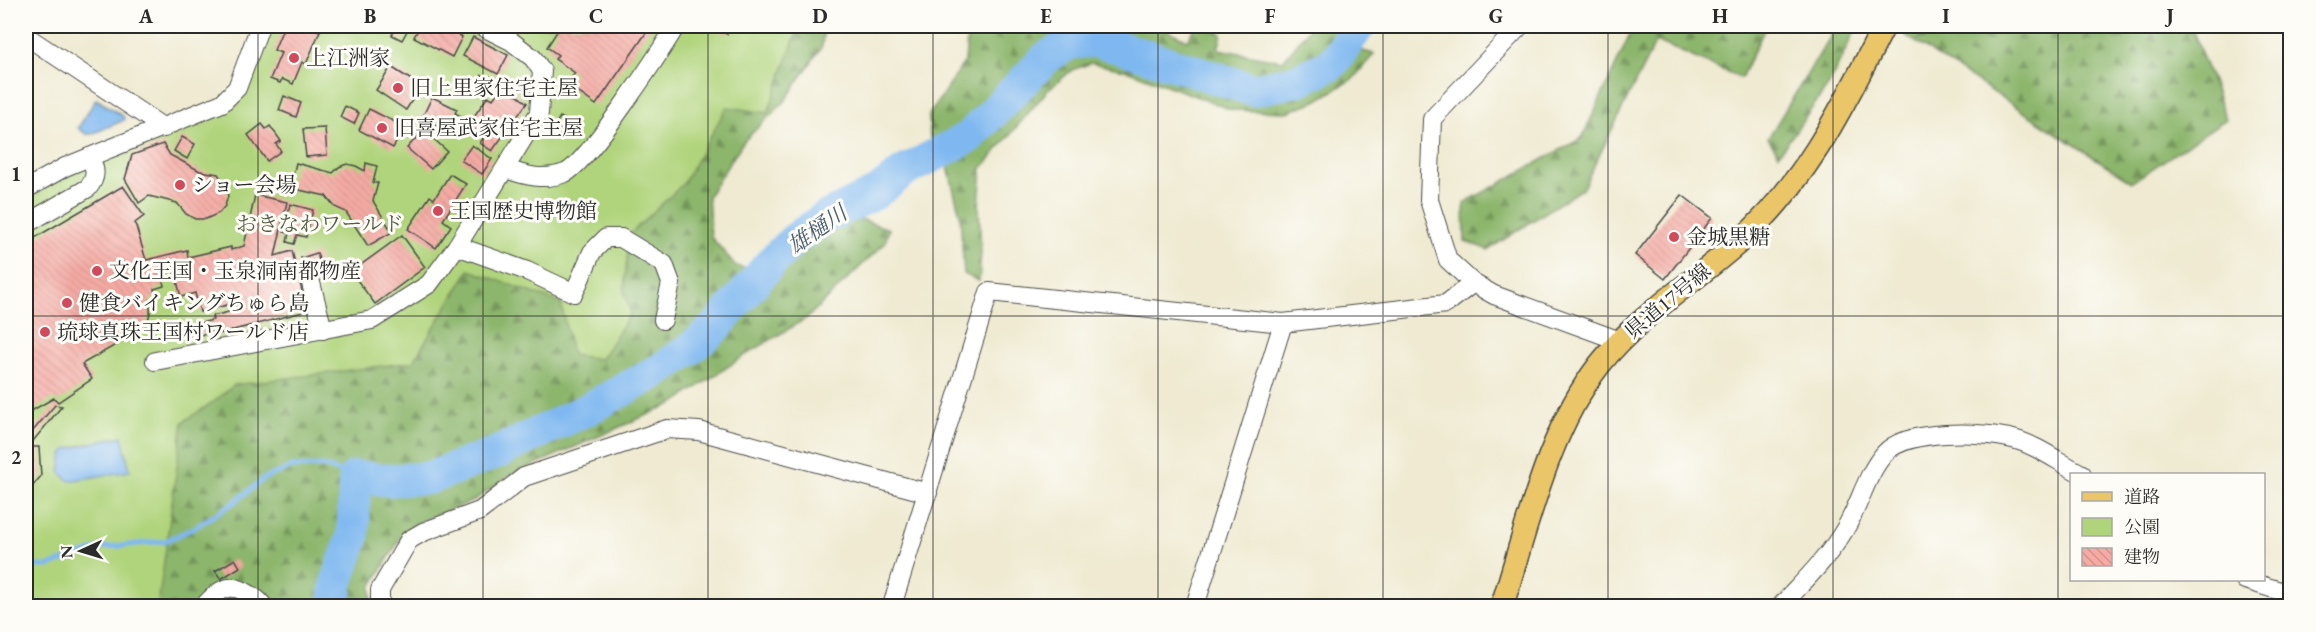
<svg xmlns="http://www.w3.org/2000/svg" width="2316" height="632" viewBox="0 0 2316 632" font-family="'EB Garamond','Noto Serif JP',serif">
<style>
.forest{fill:url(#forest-firs);stroke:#5c704c;stroke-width:1.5}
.green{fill:#b0d47c;stroke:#6e8054;stroke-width:1.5}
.water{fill:#7fb8f0;stroke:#55728e;stroke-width:1.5}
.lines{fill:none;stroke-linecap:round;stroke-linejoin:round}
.stream{stroke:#7fb8f0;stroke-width:5}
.river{stroke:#7fb8f0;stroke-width:33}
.building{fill:url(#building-back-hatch)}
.minor-casing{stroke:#484844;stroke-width:20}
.major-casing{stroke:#484844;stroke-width:25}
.minor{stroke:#fff;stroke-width:18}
.major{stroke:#eac669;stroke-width:22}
.grid{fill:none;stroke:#2b2b2b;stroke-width:1.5;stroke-opacity:0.55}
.poi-dot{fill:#d1495b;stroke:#fdfcf7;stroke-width:2}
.labels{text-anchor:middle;stroke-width:6;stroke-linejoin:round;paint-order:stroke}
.poi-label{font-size:21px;fill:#2b2b2b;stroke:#fdfcf7;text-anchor:start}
.park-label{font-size:21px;fill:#535e43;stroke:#fdfcf7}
.street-label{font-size:21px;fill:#2b2b2b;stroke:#fdfcf7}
.water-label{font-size:22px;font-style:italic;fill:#485c70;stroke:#fdfcf7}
.neatline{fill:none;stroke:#2b2b2b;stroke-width:2}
.grid-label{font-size:20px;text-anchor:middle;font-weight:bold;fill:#2b2b2b}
</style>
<defs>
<pattern id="forest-firs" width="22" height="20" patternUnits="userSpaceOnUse" patternTransform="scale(1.5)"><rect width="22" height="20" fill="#8cb66c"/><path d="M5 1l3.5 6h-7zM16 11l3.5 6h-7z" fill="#739459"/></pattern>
<pattern id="building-back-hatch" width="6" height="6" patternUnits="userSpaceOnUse" patternTransform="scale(1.5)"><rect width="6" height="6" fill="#f5aba4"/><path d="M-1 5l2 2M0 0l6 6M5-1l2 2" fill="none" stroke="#d2938d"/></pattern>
</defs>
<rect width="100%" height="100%" fill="#fdfcf7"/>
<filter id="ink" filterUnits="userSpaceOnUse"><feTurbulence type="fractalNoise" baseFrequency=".0167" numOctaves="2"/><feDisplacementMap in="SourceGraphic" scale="12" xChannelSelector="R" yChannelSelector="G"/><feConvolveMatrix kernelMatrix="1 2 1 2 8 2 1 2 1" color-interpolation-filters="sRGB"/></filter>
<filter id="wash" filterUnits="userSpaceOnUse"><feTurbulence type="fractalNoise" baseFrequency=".008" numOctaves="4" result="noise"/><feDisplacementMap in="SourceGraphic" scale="24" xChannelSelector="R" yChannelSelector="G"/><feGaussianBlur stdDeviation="1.35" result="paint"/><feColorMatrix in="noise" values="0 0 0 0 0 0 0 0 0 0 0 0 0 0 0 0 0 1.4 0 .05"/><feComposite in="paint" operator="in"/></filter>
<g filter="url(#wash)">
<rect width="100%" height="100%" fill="#efead1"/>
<!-- forest -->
<g class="forest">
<polygon points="738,26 824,26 822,46 785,101 743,142 708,196 711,237 736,266 751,270 780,232 852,216 889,229 885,243 807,318 744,356 674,403 509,476 473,501 414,524 400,539 371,587 372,606 26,606 169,387 467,259 553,272"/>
<polygon points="968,26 1157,26 1188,40 1196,26 1204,26 1222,34 1218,49 1283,61 1311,26 1338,26 1333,45 1292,88 1315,88 1360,50 1374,54 1354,78 1318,100 1287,112 1232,110 1129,71 1091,63 1072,70 1047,91 982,168 979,206 981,253 979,281 964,274 960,215 948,167 930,145 929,115 965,61"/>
<polygon points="1634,26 1766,26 1741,78 1656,41 1583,188 1488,250 1465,241 1464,203 1582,138"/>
<polygon points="1837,26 1857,26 1828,86 1779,154 1768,138"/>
<polygon points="1910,26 2191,26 2226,119 2132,182 1905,35"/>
</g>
<!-- green -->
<polygon class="green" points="264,26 799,26 768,113 727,107 683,184 629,235 624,292 631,313 601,359 572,355 561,303 469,270 413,362 234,385 215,401 183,422 158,606 26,606 26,199 83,166 233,102"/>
<!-- water -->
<g class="water">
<polygon points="96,99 124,117 124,120 92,134 86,134 78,128"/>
<polygon points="122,436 130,471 69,481 60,472 63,454 67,449"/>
</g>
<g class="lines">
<!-- stream -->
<polyline class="stream" points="26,566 48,566 100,548 165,541 194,528 233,503 265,478 292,467 323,466 355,477"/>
<!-- river -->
<polyline class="river" points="334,606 337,582 353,536 355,477 390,480 429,478 501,451 588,409 658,371 690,349 715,328 772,261 795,239 826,217 876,193 903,172 969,137 1047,57 1070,43 1094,41 1122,48 1254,90 1298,80 1332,64 1359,26"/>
</g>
<g id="blocks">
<!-- building -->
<g class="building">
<polygon points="284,26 305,26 320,31 306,64 302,62 293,84 282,79 280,83 270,79 281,53 274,50"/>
<polygon points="397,26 408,29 402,40 392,35"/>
<polygon points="420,26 440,26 462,37 452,57 414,37"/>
<polygon points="557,26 651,26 596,105 567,84 575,73 555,59 558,55 547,47 558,30 555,28"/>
<polygon points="706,26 730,26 727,34"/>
<polygon points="473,37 508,55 498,74 463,56"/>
<polygon points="391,67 421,86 406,110 376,90"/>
<polygon points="482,75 495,78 492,92 478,89"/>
<polygon points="503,85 527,103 492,151 480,143 484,137 468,125 488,96 493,99"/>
<polygon points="284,96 301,103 296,117 279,110"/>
<polygon points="432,97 457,109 455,113 461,116 455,129 449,126 446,131 422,118"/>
<polygon points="345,106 359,113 354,124 340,117"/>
<polygon points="369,109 405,127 393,148 359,130"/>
<polygon points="560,117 566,120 559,133 552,130"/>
<polygon points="262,124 266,129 270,126 281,141 276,144 281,151 267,161 248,135"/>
<polygon points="325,128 327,155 306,157 303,129"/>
<polygon points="424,130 447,151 431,169 407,148"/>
<polygon points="182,137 195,144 187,159 174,151"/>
<polygon points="163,144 170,155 200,171 218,174 225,184 228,196 225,206 219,213 206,219 195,219 186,214 177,203 149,196 139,203 125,179 132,155"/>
<polygon points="472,145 492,159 482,174 461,160"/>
<polygon points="296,163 333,173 339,167 347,164 356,166 365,171 366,163 377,166 373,183 378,183 373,201 392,232 368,246 346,212 335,207 326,196 290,188"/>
<polygon points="450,174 466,184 443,220 451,226 436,248 408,229 430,196 434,199"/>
<polygon points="123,186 144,216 135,223 146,260 187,250 188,257 231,247 231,250 244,246 255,195 287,202 275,256 292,251 307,311 218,334 217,331 187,338 184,327 213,320 212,316 237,310 235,303 200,312 195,293 181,297 172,261 160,266 164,286 154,289 156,297 150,300 150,313 147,324 137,333 82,364 92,379 58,402 54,398 26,414 26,243"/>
<polygon points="1682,195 1712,218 1665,279 1635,255"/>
<polygon points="290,204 313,210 306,237 297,235 294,244 287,242 289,233 284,232"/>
<polygon points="402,235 425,267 375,304 351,272"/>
<polygon points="317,253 323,274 307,279 301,258"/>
<polygon points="55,405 62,406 28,447 39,447 41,476 26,494 26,484 30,479 26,479 26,439"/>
<polygon points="235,559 240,567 221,579 215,571"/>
</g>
</g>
</g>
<g filter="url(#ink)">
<use href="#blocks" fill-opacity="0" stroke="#484844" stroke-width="1.5"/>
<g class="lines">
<!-- minor casing -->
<g class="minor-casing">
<g id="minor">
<polyline points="1520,26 1432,119 1429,200 1448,260 1473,283 1494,295 1620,341"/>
<polyline points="26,36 164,128"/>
<path d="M506,169C526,176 544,181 565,173C587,164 660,52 676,26"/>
<polyline points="26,189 65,167 222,103 237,88 260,26"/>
<path d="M26,224L88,188C97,177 96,170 90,157"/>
<polyline points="457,246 527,271 574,293 592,252 606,238 621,238 664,264 671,283 663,320"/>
<polyline points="311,283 323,330"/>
<polyline points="155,361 372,320 429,284 457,246 539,113 542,71 533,58 511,41 481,26"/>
<polyline points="2245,580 2290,594"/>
<path d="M204,606C218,590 229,581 249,594C255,598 260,600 263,606"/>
<polyline points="380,606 380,590 409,540 423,532 480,511 524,477 667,429 699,431 928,493"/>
<polyline points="892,606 989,292 1283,323 1446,304 1473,283"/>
<polyline points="1195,606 1283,323"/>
<path d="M1781,606C1803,582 1828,558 1845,529C1860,505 1866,474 1885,453C1906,429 1983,431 2013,439C2037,445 2060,463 2082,474"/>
</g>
</g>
<!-- major casing -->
<g class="major-casing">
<path id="major" d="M1502,606C1527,527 1548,430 1600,364C1637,317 1694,282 1739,242C1808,180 1843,106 1884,26"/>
</g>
<!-- minor -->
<use href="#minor" class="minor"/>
<!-- major -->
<use href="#major" class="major"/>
</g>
</g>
<!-- grid -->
<path class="grid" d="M258,26V606M483,26V606M708,26V606M933,26V606M1158,26V606M1383,26V606M1608,26V606M1833,26V606M2058,26V606M26,316H2290"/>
<!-- markers -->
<g class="poi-dot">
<circle cx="294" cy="58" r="6"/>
<circle cx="398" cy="88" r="6"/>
<circle cx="382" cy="128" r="6"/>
<circle cx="180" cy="185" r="6"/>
<circle cx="438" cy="211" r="6"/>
<circle cx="1674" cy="237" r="6"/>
<circle cx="97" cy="271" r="6"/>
<circle cx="67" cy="303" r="6"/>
<circle cx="45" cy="332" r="6"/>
</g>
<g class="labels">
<!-- poi labels -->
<g class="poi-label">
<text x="306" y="65">上江洲家</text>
<text x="410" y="95">旧上里家住宅主屋</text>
<text x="394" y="135">旧喜屋武家住宅主屋</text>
<text x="192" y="192">ショー会場</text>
<text x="450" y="218">王国歴史博物館</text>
<text x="1686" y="244">金城黒糖</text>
<text x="109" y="278">文化王国・玉泉洞南都物産</text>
<text x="79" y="310">健食バイキングちゅら島</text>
<text x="57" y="339">琉球真珠王国村ワールド店</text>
</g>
<!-- park labels -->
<g class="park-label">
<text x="320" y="231">おきなわワールド</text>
</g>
<!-- street labels -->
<g class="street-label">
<text transform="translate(1668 301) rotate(-40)" y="7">県道17号線</text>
</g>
<!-- water labels -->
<g class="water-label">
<text transform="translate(817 229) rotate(-35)" y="8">雄樋川</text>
</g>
</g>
<!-- margin -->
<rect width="2316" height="632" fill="none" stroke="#fdfcf7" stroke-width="66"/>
<!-- legend -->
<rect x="2070" y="473" width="195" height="108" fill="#fdfcf7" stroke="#a9a8a5" stroke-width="1.5"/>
<rect x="2082" y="492" width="30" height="9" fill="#eac669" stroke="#a9a8a5" stroke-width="1.5"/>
<text x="2124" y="503" font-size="18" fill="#2b2b2b">道路</text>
<rect x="2082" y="518" width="30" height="18" fill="#b0d47c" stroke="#a9a8a5" stroke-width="1.5"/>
<text x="2124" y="533" font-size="18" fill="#2b2b2b">公園</text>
<rect x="2082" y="548" width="30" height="18" fill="url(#building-back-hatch)" stroke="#a9a8a5" stroke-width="1.5"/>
<text x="2124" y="563" font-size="18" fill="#2b2b2b">建物</text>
<!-- north arrow -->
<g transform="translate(81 551) rotate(266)" stroke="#fdfcf7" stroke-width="4.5" paint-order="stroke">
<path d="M0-4.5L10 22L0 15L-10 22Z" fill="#2b2b2b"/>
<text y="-9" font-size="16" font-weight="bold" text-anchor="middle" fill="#2b2b2b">N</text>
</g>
<rect x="33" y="33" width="2250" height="566" class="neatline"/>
<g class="grid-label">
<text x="146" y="23">A</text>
<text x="370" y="23">B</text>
<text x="596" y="23">C</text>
<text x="820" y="23">D</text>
<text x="1046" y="23">E</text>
<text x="1270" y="23">F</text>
<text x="1496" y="23">G</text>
<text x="1720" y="23">H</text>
<text x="1946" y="23">I</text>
<text x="2170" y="23">J</text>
<text x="16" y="181">1</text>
<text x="16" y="464">2</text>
</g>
</svg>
